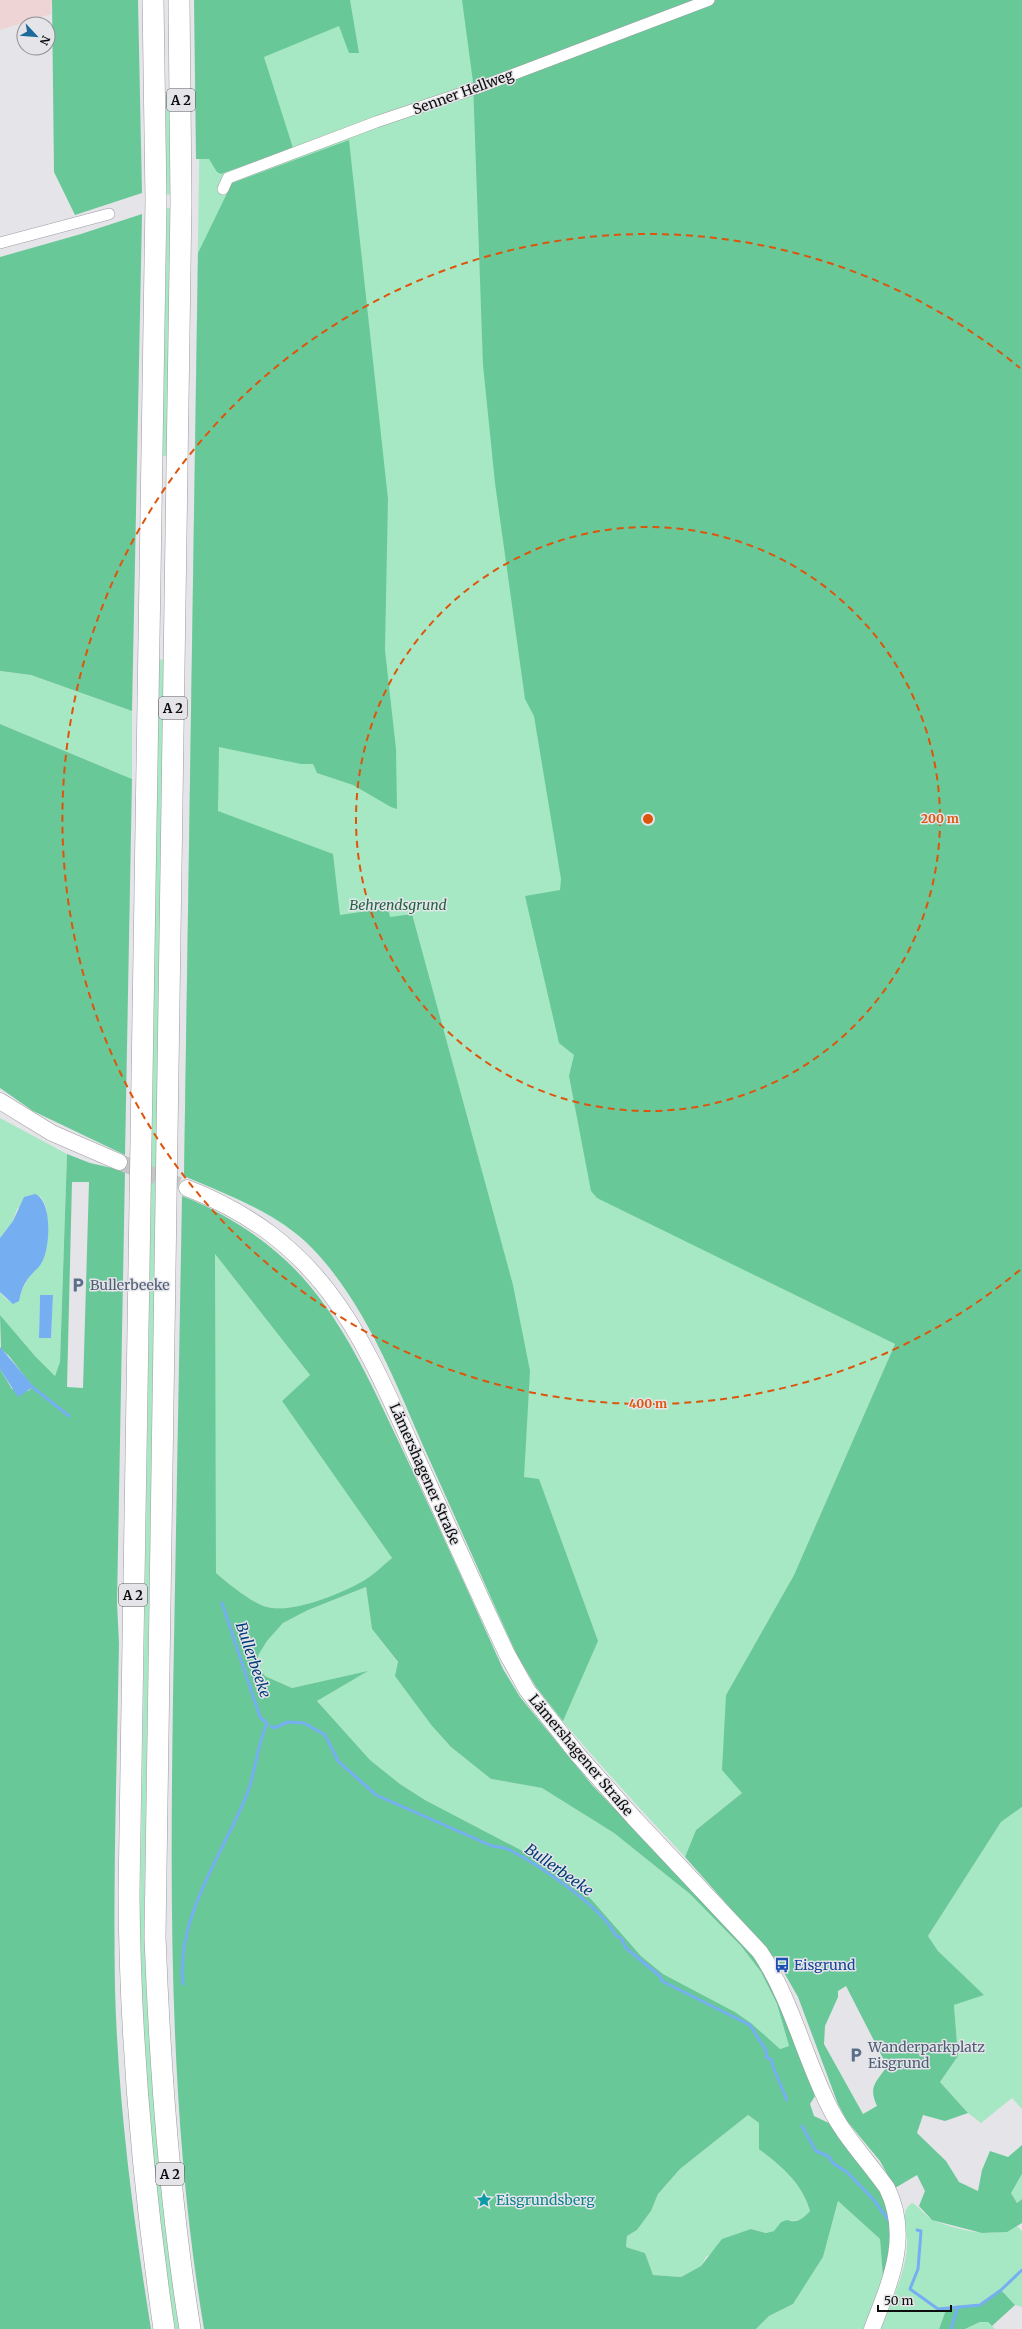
<svg xmlns="http://www.w3.org/2000/svg" width="1022" height="2329" viewBox="0 0 1022 2329" font-family="Merriweather,serif">
<style>
.industrial{fill:#eed4d5}
.green{fill:#a7e8c4;fill-rule:evenodd}
.forest{fill:#69c898;fill-rule:evenodd}
.water{fill:#76aef2}
.lines{fill:none;stroke-linecap:round;stroke-linejoin:round}
.stream{stroke:#76aef2;stroke-width:3}
.secondary-tunnel{stroke:#c5c4c7;stroke-width:16;stroke-dasharray:16 8;stroke-linecap:butt}
.minor-casing{stroke:#9c9b9f;stroke-width:12}
.secondary-casing{stroke:#9c9b9f;stroke-width:17}
.motorway-casing{stroke:#9c9b9f;stroke-width:22}
.minor{stroke:#fff;stroke-width:11}
.secondary{stroke:#fff;stroke-width:16}
.motorway{stroke:#fff;stroke-width:21}
.ring{fill:none;stroke:#dd550c;stroke-width:2;stroke-dasharray:7 5}
.labels{text-anchor:middle;stroke-width:3;stroke-linejoin:round;paint-order:stroke}
.shield{fill:#e5e4e8;stroke:#4e4e4f;stroke-width:1}
.shield-label{font-size:13px;font-weight:bold;fill:#0d0d0e}
.street-label{font-size:14px;fill:#0d0d0e;stroke:#e5e4e8}
.park-label{font-size:14px;font-style:italic;fill:#206646;stroke:#e5e4e8}
.service-label{font-size:14px;fill:#4e5e75;stroke:#e5e4e8;text-anchor:start}
.transit-label{font-size:14px;fill:#164399;stroke:#e5e4e8;text-anchor:start}
.culture-label{font-size:14px;fill:#0d838f;stroke:#e5e4e8;text-anchor:start}
.water-label{font-size:15px;font-style:italic;fill:#003d78;stroke:#e5e4e8}
.centre{fill:#dd550c;stroke:#e5e4e8;stroke-width:2}
.ring-label{font-size:12px;text-anchor:middle;font-weight:bold;fill:#dd550c;stroke:#e5e4e8;stroke-width:3;stroke-linejoin:round;paint-order:stroke}
</style>
<rect width="100%" height="100%" fill="#e5e4e8"/>
<!-- industrial -->
<polygon class="industrial" points="0,0 52,0 51,14 0,30"/>
<!-- green -->
<g class="green">
<path d="M199,0H507L735,1265L895,1344L794,1575L726,1695L742,1793L696,1830L685,1857C653,1823 622,1789 591,1754C564,1723 537,1693 518,1656C496,1615 480,1571 461,1528C447,1496 432,1465 418,1433C392,1372 360,1295 312,1248C277,1213 228,1195 184,1176L201,39Z"/>
<polygon points="171,94 171,195 166,194 166,95"/>
<polygon points="167,208 171,208 168,456 162,456"/>
<path d="M164,659L144,1930C150,2063 158,2197 180,2329H175C151,2195 143,2057 140,1921L159,660Z"/>
<polygon points="0,671 31,675 132,711 132,779 0,724"/>
<path d="M0,1118L67,1154L60,1362L55,1376L35,1356L0,1315V1292L7,1300L18,1301C21,1290 26,1283 31,1273C41,1253 56,1215 40,1196L17,1209L13,1221L0,1238ZM40,1295H53L51,1338H39Z"/>
<path d="M214,1253L310,1375L282,1401L392,1558C383,1565 374,1575 363,1581C340,1594 288,1617 261,1605C247,1599 228,1583 216,1573Z"/>
<polygon points="366,1587 372,1629 398,1663 396,1676 432,1726 451,1747 491,1779 542,1788 614,1833 690,1894 741,1946 761,1972 777,2004 789,2046 780,2049 751,2023 735,2012 663,1974 641,1956 591,1899 561,1871 425,1800 400,1784 370,1760 317,1701 366,1672 292,1688 265,1676 256,1663 259,1654 267,1641 283,1623 308,1610"/>
<polygon points="1022,1807 1022,2109 1012,2098 981,2123 968,2113 940,2082 958,2056 954,2005 983,1995 938,1951 928,1936 1001,1822"/>
<path d="M748,2115L759,2123L760,2149C782,2167 802,2183 810,2211L801,2220L781,2222L774,2231L766,2233L751,2229L706,2257L701,2266L681,2277L653,2275L645,2253L626,2247L627,2236L637,2230L651,2211L658,2194L680,2169Z"/>
<polygon points="1022,2174 1022,2199 1017,2203 1011,2193"/>
<polygon points="838,2201 880,2239 883,2278 863,2329 756,2329 769,2316 793,2304 823,2257"/>
<path d="M912,2203C920,2207 926,2217 933,2220C958,2230 993,2240 1017,2226L1022,2231V2307L1015,2305L1001,2290L980,2305L947,2307L939,2329H880C890,2305 906,2272 907,2246C908,2231 898,2212 912,2203Z"/>
<polygon points="980,2322 988,2322 995,2329 965,2329"/>
</g>
<!-- forest -->
<g class="forest">
<polygon points="52,0 138,0 142,193 75,215 54,172"/>
<polygon points="194,0 350,0 359,53 349,53 339,26 264,57 293,148 221,174 217,172 209,159 196,159"/>
<path d="M462,0H1022V1807L1001,1822L928,1936L938,1951L984,1995L954,2005L958,2056L940,2082L968,2113L945,2121L923,2115L917,2133L946,2161L959,2182L978,2191L982,2170L990,2151L1008,2157L1022,2145V2174L1011,2193L1017,2203L1022,2199V2223L1007,2232L982,2233L932,2220L919,2206L925,2191L917,2175L895,2188L880,2161L847,2121L838,2104L798,1997L778,1962L685,1857L696,1830L742,1793L722,1770L726,1695L794,1575L895,1344L597,1198L591,1191L569,1076L574,1055L559,1043L525,896L560,890L561,879L534,716L525,699L495,483L483,365L473,82ZM846,1986L887,2066C876,2083 868,2086 877,2106L863,2114L824,2044L825,2026L838,1997V1991Z"/>
<path d="M349,140L388,499L385,650L396,749L397,809L391,807L353,785L317,773L313,764H301L219,747L218,811L333,854L340,915L388,908L390,917L412,914L513,1285L530,1371L524,1477L539,1479L598,1641L563,1721L536,1687L517,1655C488,1591 459,1526 430,1461C397,1388 369,1308 313,1249C279,1213 228,1195 184,1176L198,253L232,183Z"/>
<polygon points="142,214 132,711 31,675 0,671 0,257 81,234"/>
<polygon points="0,724 132,779 125,1155 33,1111 0,1088"/>
<path d="M67,1154L90,1163L125,1171L117,1603L119,1644C117,1759 113,1874 115,1989C118,2102 133,2218 151,2329H0V1369L12,1389L28,1391L33,1387L9,1356L1,1349L0,1315L35,1356L55,1376L60,1362ZM72,1182H89L83,1388L67,1387Z"/>
<path d="M182,1196C226,1213 271,1242 303,1278C344,1324 370,1381 396,1436C433,1513 468,1591 503,1669L520,1697L592,1785L755,1956L773,1983L815,2096L810,2104L814,2116L833,2125L882,2192L893,2232L883,2278L880,2239L838,2201L823,2257L793,2304L769,2316L756,2329H204C169,2120 170,1909 173,1698C176,1530 179,1363 182,1196ZM215,1254L310,1375L282,1401L392,1558C383,1565 374,1575 363,1581C340,1594 287,1617 261,1605C246,1598 229,1584 216,1573ZM366,1587L372,1629L398,1662L395,1676L432,1726L451,1747L491,1779L542,1788L614,1833L690,1894L741,1946L761,1972L777,2004L789,2046L780,2049L751,2023L735,2012L663,1974L641,1956L591,1899L561,1871L425,1800L400,1784L370,1760L317,1701L368,1671L292,1688L265,1676L256,1663L259,1654L267,1641L283,1623L308,1610ZM748,2115L759,2123V2149C782,2167 802,2183 810,2211C803,2218 798,2224 787,2220L781,2222L774,2231L766,2233L751,2229L722,2239L701,2266L681,2277L653,2275L645,2253L626,2247L627,2236L637,2230L651,2211L658,2194L680,2169Z"/>
<polygon points="1001,2290 1015,2305 992,2326 988,2322 980,2322 965,2329 939,2329 947,2307 980,2305"/>
</g>
<!-- water -->
<g class="water">
<path d="M35,1194C53,1201 50,1248 42,1262C40,1267 35,1270 32,1274C24,1282 21,1291 19,1301L13,1304L0,1292V1238L13,1221L24,1197Z"/>
<polygon points="40,1295 53,1295 51,1338 39,1338"/>
<polygon points="0,1347 29,1381 33,1387 18,1397 0,1369"/>
</g>
<g class="lines">
<!-- stream -->
<g class="stream">
<polyline points="31,1386 69,1416"/>
<path d="M271,1726L274,1728L288,1722L304,1723L325,1735L338,1761L376,1795L492,1846C498,1847 505,1847 510,1850C537,1864 604,1908 615,1935L621,1938L626,1948L660,1976L662,1981L750,2025L767,2052L766,2057L772,2060L773,2067L787,2100"/>
<path d="M183,1984C176,1919 221,1856 245,1799C256,1775 256,1747 267,1723L260,1717L222,1603"/>
<polyline points="802,2126 816,2151 828,2156 834,2164 847,2172 873,2199 890,2222"/>
<polyline points="917,2230 921,2231 918,2269 910,2289 938,2309 980,2305 1001,2290 1022,2270"/>
<polyline points="951,2329 958,2307"/>
</g>
<!-- secondary-tunnel -->
<polyline class="secondary-tunnel" points="119,1162 187,1188"/>
<!-- minor casing -->
<g class="minor-casing">
<g id="minor">
<polyline points="223,189 228,178 376,122 480,87 709,0"/>
<polyline points="0,243 109,214"/>
</g>
</g>
<!-- secondary casing -->
<g class="secondary-casing">
<g id="secondary">
<polyline points="0,1101 52,1133 119,1162"/>
<path d="M187,1188C324,1242 361,1334 417,1458C447,1523 476,1589 507,1654L527,1690L578,1755L635,1819L760,1952C791,1999 803,2053 828,2104C842,2134 868,2161 887,2188C911,2237 890,2282 872,2329"/>
</g>
</g>
<!-- motorway casing -->
<g class="motorway-casing">
<g id="motorway">
<path d="M153,0L156,200L129,1894C130,2040 143,2185 164,2329"/>
<path d="M179,0L181,201L155,1937C160,2069 169,2199 190,2329"/>
</g>
</g>
<!-- minor -->
<use href="#minor" class="minor"/>
<!-- secondary -->
<use href="#secondary" class="secondary"/>
<!-- motorway -->
<use href="#motorway" class="motorway"/>
</g>
<!-- distance rings -->
<g class="ring">
<circle cx="648" cy="819" r="292"/>
<path d="M1020 1270A585 585 0 1 1 1020 368"/>
</g>
<!-- icons -->
<defs>
<g id="parking-bare" transform="scale(1.2)"><path d="M-3.5-5.5H1a3.5 3.5 0 0 1 0 7H-1V5.5H-3.5ZM-1-3.4V-.6H.8a1.4 1.4 0 0 0 0-2.8Z" fill="#5c6f8a" stroke="#e5e4e8" stroke-width="2.5" paint-order="stroke"/></g>
<g id="bus-bare" transform="scale(1.2)"><path d="M-5-6H5V4H4V6H2V4H-2V6H-4V4H-5ZM-3.5-4V0h7V-4ZM-3.5 1.2v1.5H-2V1.2ZM2 1.2v1.5H3.5V1.2Z" fill="#1a4fb4" stroke="#e5e4e8" stroke-width="2.5" paint-order="stroke"/></g>
<g id="sight-bare" transform="scale(1.2)"><path d="M0-6L1.8-2.2L6-1.7L2.9 1.2L3.7 5.4L0 3.3L-3.7 5.4L-2.9 1.2L-6-1.7L-1.8-2.2Z" fill="#0f9aa8" stroke="#e5e4e8" stroke-width="2.5" paint-order="stroke"/></g>
</defs>
<g fill-rule="evenodd">
<use href="#parking-bare" x="78" y="1285"/>
<use href="#bus-bare" x="782" y="1965"/>
<use href="#parking-bare" x="856" y="2055"/>
<use href="#sight-bare" x="484" y="2200"/>
</g>
<g class="labels">
<!-- shield labels -->
<g class="shield">
<rect x="167" y="89" width="28" height="22" rx="3"/>
<rect x="159" y="697" width="28" height="22" rx="3"/>
<rect x="119" y="1584" width="28" height="22" rx="3"/>
<rect x="156" y="2163" width="28" height="22" rx="3"/>
</g>
<g class="shield-label">
<text x="181" y="105">A 2</text>
<text x="173" y="713">A 2</text>
<text x="133" y="1600">A 2</text>
<text x="170" y="2179">A 2</text>
</g>
<!-- street labels -->
<g class="street-label">
<text transform="translate(463 92) rotate(-20)" y="5">Senner Hellweg</text>
<text transform="translate(425 1474) rotate(66)" y="5">Lämershagener Straße</text>
<text transform="translate(581 1755) rotate(50)" y="5">Lämershagener Straße</text>
</g>
<!-- park labels -->
<g class="park-label">
<text x="398" y="910">Behrendsgrund</text>
</g>
<!-- service labels -->
<g class="service-label">
<text x="90" y="1290">Bullerbeeke</text>
<text x="868" y="2052">Wanderparkplatz<tspan x="868" dy="16">Eisgrund</tspan></text>
</g>
<!-- transit labels -->
<g class="transit-label">
<text x="794" y="1970">Eisgrund</text>
</g>
<!-- culture labels -->
<g class="culture-label">
<text x="496" y="2205">Eisgrundsberg</text>
</g>
<!-- water labels -->
<g class="water-label">
<text transform="translate(253 1660) rotate(71)" y="5">Bullerbeeke</text>
<text transform="translate(559 1870) rotate(35)" y="5">Bullerbeeke</text>
</g>
</g>
<circle cx="648" cy="819" r="6" class="centre"/>
<g class="ring-label">
<text x="940" y="823">200 m</text>
<text x="648" y="1408">400 m</text>
</g>
<!-- north arrow -->
<g transform="translate(36 36) rotate(116)"><circle r="19" fill="#e5e4e8" stroke="#8f8e91"/>
<path d="M0-3L7 15L0 10L-7 15Z" fill="#1d699c"/>
<text y="-6" font-size="11" font-weight="bold" text-anchor="middle" fill="#0d0d0e">N</text>
</g>
<!-- scale -->
<path d="M878 2305v6h73v-6" fill="none" stroke="#0d0d0e" stroke-width="2"/>
<text x="884" y="2305" font-size="12" fill="#0d0d0e" stroke="#e5e4e8" stroke-width="3" paint-order="stroke">50 m</text>
</svg>
